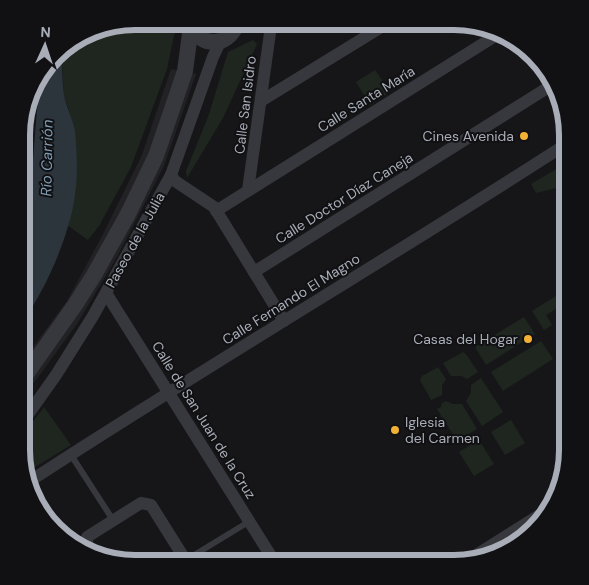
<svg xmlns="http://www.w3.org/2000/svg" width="589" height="585" viewBox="0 0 589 585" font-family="'DM Sans',sans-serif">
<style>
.built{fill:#222225}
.green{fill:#1e261f}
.water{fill:#2c353c}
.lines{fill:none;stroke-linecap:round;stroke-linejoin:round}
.service{stroke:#37383d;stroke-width:6}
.minor{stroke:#37383d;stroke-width:12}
.tertiary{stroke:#37383d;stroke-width:16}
.poi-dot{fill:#f2b134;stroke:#111113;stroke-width:2}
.labels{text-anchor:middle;stroke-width:4;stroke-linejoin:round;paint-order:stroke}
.street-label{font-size:14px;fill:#a8adb8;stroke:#111113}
.poi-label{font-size:14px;fill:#a8adb8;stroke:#111113;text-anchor:end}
.water-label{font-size:15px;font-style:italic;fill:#7f9bb3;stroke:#111113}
.rim{fill:none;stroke:#a8adb8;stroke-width:6}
</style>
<rect width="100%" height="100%" fill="#161618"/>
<!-- built -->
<polygon class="built" points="171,69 196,74 164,166 117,257 77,324 22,399 22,362 67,301 102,236 142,155"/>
<!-- green -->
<g class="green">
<polygon points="176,26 167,69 131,167 99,226 88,240 67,225 75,197 76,184 74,127 64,96 61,49 98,27"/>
<polygon points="253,40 257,44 223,118 187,178 186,171 209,114 228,52"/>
<polygon points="375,70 390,92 370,105 356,82"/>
<polygon points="568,162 568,185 536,193 531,184"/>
<polygon points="556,296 562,305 546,315 552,325 544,330 532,311"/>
<polygon points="524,317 535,334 486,365 475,347"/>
<polygon points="541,341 553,359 503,391 491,372"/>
<polygon points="463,352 466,354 478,372 467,379 462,376 451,376 443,363"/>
<polygon points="438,367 446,379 442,386 442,395 431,400 420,380 422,376"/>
<polygon points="481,378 503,412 482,426 466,401 471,393 471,385"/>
<polygon points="446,401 453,404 462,404 477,429 457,441 437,409 442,406 441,404"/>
<path d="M44,407L71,445L27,472C14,438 25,433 44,407Z"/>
<polygon points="511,420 525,443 505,455 491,432"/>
<polygon points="479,440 494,464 474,476 459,452"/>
</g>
<!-- water -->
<path class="water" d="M61,49C62,64 62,80 64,95C66,107 73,119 75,131C77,153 78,175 75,196C69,236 46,290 22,322L23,265L28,255L30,197L38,97L37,89Z"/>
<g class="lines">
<!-- service -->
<g class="service">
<polyline points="71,455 113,520"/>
<polyline points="186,560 250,521"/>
</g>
<!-- minor -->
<g class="minor">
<polyline points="261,101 388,23"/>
<polyline points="171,175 175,181 214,207 284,321"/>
<polyline points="248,190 270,33 267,25"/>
<polyline points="216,211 500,33"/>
<polyline points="254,272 552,85"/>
<polyline points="106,293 276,564"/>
<polyline points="22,423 56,375 93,316 171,175 213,57 220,42"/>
<path d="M30,481C208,365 390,258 568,143"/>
<polyline points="89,552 87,548 87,537 141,503 151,505 188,564"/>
<polyline points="465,562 549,509"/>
</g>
<!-- tertiary -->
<g class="tertiary">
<path d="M192,26C200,48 228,47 236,25"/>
<polyline points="22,380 75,305 94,275 128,214 156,156 185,71 191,26"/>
</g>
</g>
<!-- markers -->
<g class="poi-dot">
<circle cx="524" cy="136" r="5"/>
<circle cx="528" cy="339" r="5"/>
<circle cx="395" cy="430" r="5"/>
</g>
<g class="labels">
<!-- street labels -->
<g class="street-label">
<text transform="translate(366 99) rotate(-32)" y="5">Calle Santa María</text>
<text transform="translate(245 105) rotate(-83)" y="5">Calle San Isidro</text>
<text transform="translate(344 198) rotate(-32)" y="5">Calle Doctor Díaz Caneja</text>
<text transform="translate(135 240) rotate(-61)" y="5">Paseo de la Julia</text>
<text transform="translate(291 299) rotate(-32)" y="5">Calle Fernando El Magno</text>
<text transform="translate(204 420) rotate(58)" y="5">Calle de San Juan de la Cruz</text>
</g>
<!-- poi labels -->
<g class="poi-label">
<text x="514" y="141">Cines Avenida</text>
<text x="518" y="344">Casas del Hogar</text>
<text x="405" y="427" text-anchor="start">Iglesia<tspan x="405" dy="16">del Carmen</tspan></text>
</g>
<!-- water labels -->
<g class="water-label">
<text transform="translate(47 158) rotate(-89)" y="5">Río Carrión</text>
</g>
</g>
<!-- crop -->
<path d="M0 0H589V585H0ZM135 30H454A105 105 0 0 1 559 135V450A105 105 0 0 1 454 555H135A105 105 0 0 1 30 450V135A105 105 0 0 1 135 30Z" fill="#111113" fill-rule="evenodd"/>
<path class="rim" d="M135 30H454A105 105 0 0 1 559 135V450A105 105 0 0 1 454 555H135A105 105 0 0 1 30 450V135A105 105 0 0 1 135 30Z"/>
<!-- north arrow -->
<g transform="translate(45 45) rotate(3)" stroke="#111113" stroke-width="4" paint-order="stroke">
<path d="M0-4L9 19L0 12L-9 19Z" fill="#a8adb8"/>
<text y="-8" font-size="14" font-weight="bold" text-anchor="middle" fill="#a8adb8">N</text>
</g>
</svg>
